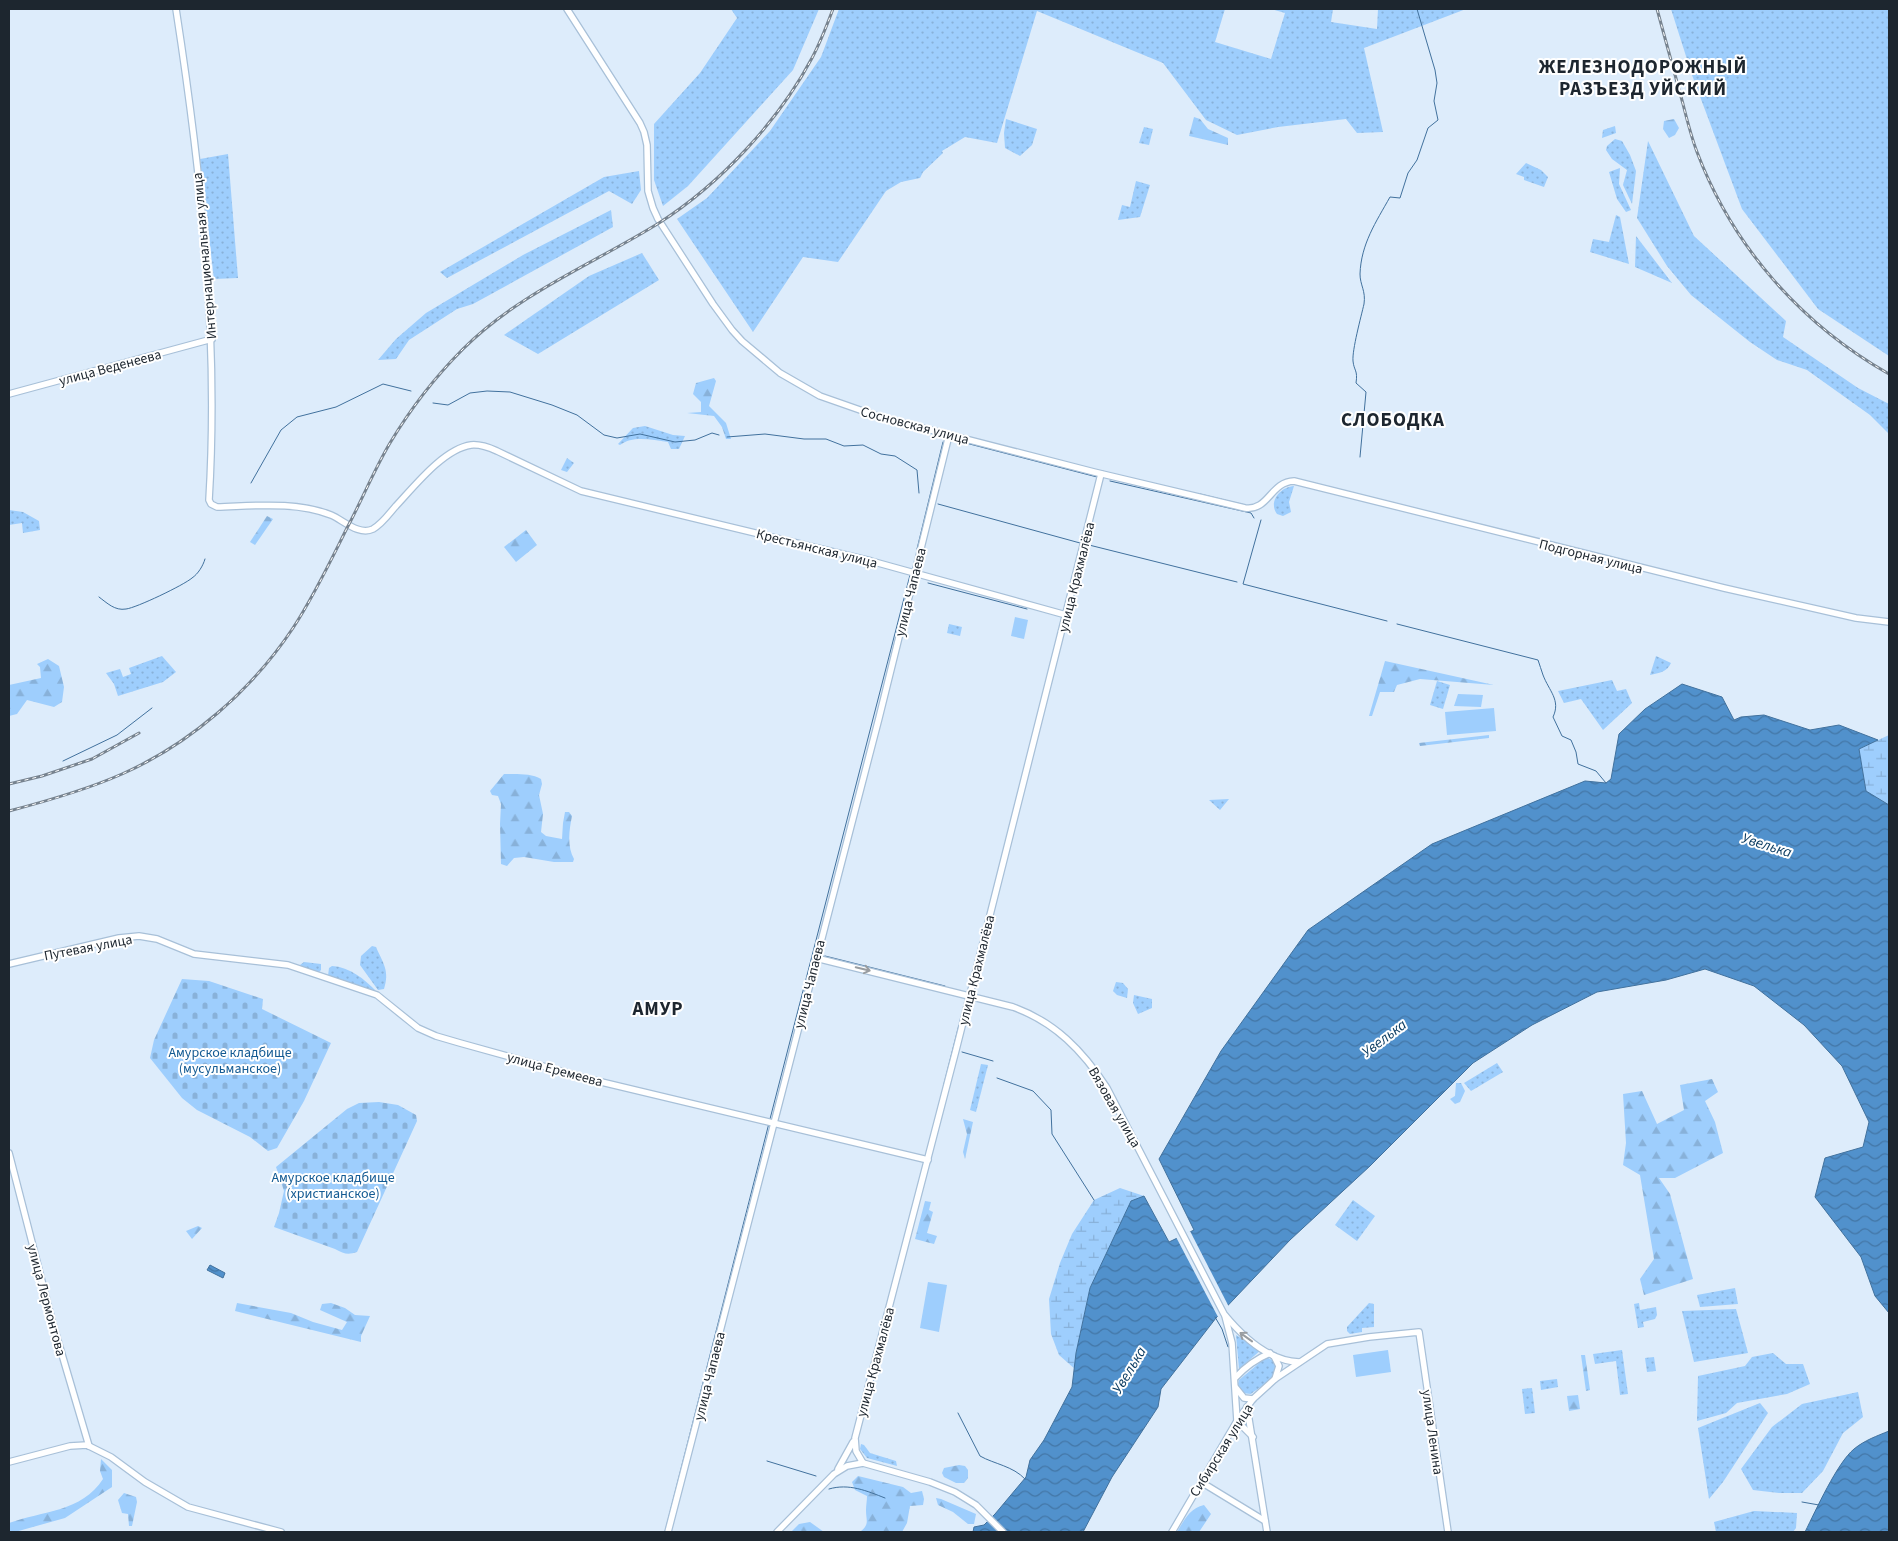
<svg xmlns="http://www.w3.org/2000/svg" width="1898" height="1541" viewBox="0 0 1898 1541" font-family="'Source Sans 3',sans-serif">
<style>
.green{fill:url(#green-dots)}
.forest{fill:url(#forest-firs)}
.wetland{fill:url(#wetland-marsh)}
.cemetery{fill:url(#cemetery-stones)}
.pitch{fill:#9ecefd}
.water{fill:url(#water-waves);stroke:#41719d}
.pier{fill:#ddecfb}
.lines{fill:none;stroke-linecap:round;stroke-linejoin:round}
.stream{stroke:#41719d;stroke-width:1}
.secondary-casing{stroke:#a8c0d8;stroke-width:8}
.secondary{stroke:#fff;stroke-width:5.5}
.rail-casing{stroke:#77838f;stroke-width:3}
.rail{stroke:#fff;stroke-width:1;stroke-dasharray:4;stroke-linecap:butt}
.oneway{stroke:#999da1}
.labels{text-anchor:middle;stroke-width:4;stroke-linejoin:round;paint-order:stroke}
.street-label{font-size:14px;fill:#1d262f;stroke:#fff}
.park-label{font-size:14px;fill:#145b93;stroke:#fff}
.water-label{font-size:15px;font-style:italic;fill:#06385f;stroke:#fff}
.district-label{font-size:19px;font-weight:bold;letter-spacing:1px;fill:#1d262f;stroke:#fff}
</style>
<defs>
<pattern id="green-dots" width="8" height="8" patternUnits="userSpaceOnUse" patternTransform="scale(1.25)"><rect width="8" height="8" fill="#9ecefd"/><path d="M2 2h.1M6 6h.1" fill="none" stroke="#88b1d9" stroke-width="1.8" stroke-linecap="round"/></pattern>
<pattern id="forest-firs" width="22" height="20" patternUnits="userSpaceOnUse" patternTransform="scale(1.25)"><rect width="22" height="20" fill="#9ecefd"/><path d="M5 1l3.5 6h-7zM16 11l3.5 6h-7z" fill="#88b1d9"/></pattern>
<pattern id="wetland-marsh" width="20" height="14" patternUnits="userSpaceOnUse" patternTransform="scale(1.25)"><rect width="20" height="14" fill="#9ecefd"/><path d="M1 5h8M5 5V1M11 12h8M15 12V8" fill="none" stroke="#88b1d9"/></pattern>
<pattern id="cemetery-stones" width="16" height="16" patternUnits="userSpaceOnUse" patternTransform="scale(1.25)"><rect width="16" height="16" fill="#9ecefd"/><path d="M2 7V4a2 2 0 0 1 4 0v3zM10 15v-3a2 2 0 0 1 4 0v3z" fill="#88b1d9"/></pattern>
<pattern id="water-waves" width="16" height="10" patternUnits="userSpaceOnUse" patternTransform="scale(1.25)"><rect width="16" height="10" fill="#5191cc"/><path d="M0 5q4-4 8 0t8 0" fill="none" stroke="#4376a6"/></pattern>
</defs>
<rect width="100%" height="100%" fill="#ddecfb"/>
<!-- green -->
<g class="green">
<polygon points="731,9 819,9 793,70 688,186 663,206 654,180 654,124 700,73 737,18"/>
<polygon points="839,9 1225,9 1215,42 1271,59 1285,13 1271,9 1333,9 1331,22 1377,29 1378,9 1466,9 1364,48 1383,132 1357,133 1346,119 1278,127 1237,135 1206,120 1163,63 1037,11 997,143 965,137 942,151 943,153 923,172 920,178 901,182 886,191 838,262 803,257 753,332 677,219 707,198 770,131 821,57"/>
<polygon points="1671,9 1889,9 1889,356 1818,309 1742,209 1692,75"/>
<polygon points="1006,119 1037,129 1032,145 1020,156 1005,148 1004,133"/>
<polygon points="1615,126 1616,133 1602,138 1603,130"/>
<polygon points="1144,127 1153,129 1149,145 1139,143"/>
<polygon points="1615,139 1622,141 1630,155 1636,171 1632,204 1623,185 1627,170 1612,159 1606,150 1607,146"/>
<polygon points="1648,141 1694,236 1786,321 1783,337 1858,388 1889,404 1889,434 1870,415 1807,370 1777,360 1750,342 1691,295 1667,266 1637,218"/>
<polygon points="228,154 238,278 214,279 200,159"/>
<polygon points="1526,163 1541,170 1548,177 1544,187 1524,180 1524,177 1516,174"/>
<polygon points="1620,168 1619,184 1631,210 1626,212 1617,199 1609,172"/>
<polygon points="639,171 641,190 632,204 609,191 447,278 440,272 604,177"/>
<polygon points="1136,181 1150,185 1140,217 1118,220 1122,205 1130,207"/>
<polygon points="611,210 613,227 473,304 457,309 409,340 396,359 378,360 396,339 426,313 523,255"/>
<polygon points="1616,215 1620,217 1629,264 1590,252 1593,239 1609,242"/>
<polygon points="1636,236 1672,283 1635,267"/>
<polygon points="642,253 659,280 538,354 504,335 589,276"/>
<path d="M645,426L673,435L685,436L679,449H671L668,442C652,440 633,435 620,445L618,444L633,428Z"/>
<polygon points="567,458 574,463 567,472 561,470"/>
<path d="M1294,486L1289,502L1291,512L1283,516L1277,514C1268,502 1280,487 1294,486Z"/>
<polygon points="9,510 23,512 39,521 40,530 23,533 22,523 9,525"/>
<polygon points="949,624 962,627 960,636 947,633"/>
<polygon points="162,656 176,672 163,682 118,696 114,684 106,673 120,669 123,677 131,674 129,668"/>
<path d="M1656,656L1671,663C1667,672 1659,673 1650,675Z"/>
<polygon points="1612,680 1617,691 1626,689 1632,703 1603,730 1581,699 1564,703 1558,691"/>
<polygon points="1437,681 1450,685 1443,709 1430,705"/>
<polygon points="1229,799 1220,810 1209,800"/>
<path d="M372,946L376,947C383,963 390,971 384,989L378,990L360,965L361,956Z"/>
<polygon points="304,962 321,964 321,970 318,973 301,967 300,965"/>
<path d="M332,966C350,967 364,979 376,991L328,976L329,968Z"/>
<polygon points="1116,982 1123,983 1128,989 1127,998 1117,995 1113,991"/>
<polygon points="1134,995 1152,999 1152,1008 1138,1014 1133,1003"/>
<polygon points="1497,1063 1503,1072 1471,1091 1464,1083"/>
<polygon points="981,1064 988,1065 976,1112 970,1110"/>
<polygon points="1353,1200 1375,1216 1357,1241 1335,1225"/>
<polygon points="1735,1288 1738,1304 1700,1307 1697,1295"/>
<polygon points="1369,1303 1374,1304 1374,1327 1362,1328 1362,1332 1350,1334 1347,1331 1347,1327"/>
<polygon points="1639,1303 1640,1310 1656,1307 1657,1315 1655,1319 1643,1322 1644,1327 1638,1328 1634,1304"/>
<polygon points="1736,1309 1748,1353 1694,1362 1682,1311"/>
<polygon points="1236,1335 1261,1350 1239,1369"/>
<polygon points="1622,1350 1628,1394 1620,1395 1616,1361 1595,1364 1593,1354"/>
<polygon points="1773,1353 1786,1364 1803,1364 1810,1384 1787,1394 1737,1403 1726,1413 1697,1421 1698,1376 1745,1366 1752,1357"/>
<polygon points="1654,1357 1656,1371 1647,1372 1645,1358"/>
<path d="M1268,1358L1276,1362C1280,1376 1261,1386 1251,1394L1242,1393L1238,1384L1239,1380L1264,1359Z"/>
<polygon points="1557,1379 1558,1387 1541,1390 1540,1381"/>
<polygon points="1532,1388 1535,1413 1525,1414 1522,1389"/>
<polygon points="1858,1392 1863,1417 1843,1433 1823,1471 1802,1493 1779,1493 1753,1490 1741,1469 1772,1427 1802,1404"/>
<polygon points="1760,1403 1768,1413 1723,1482 1709,1499 1698,1428"/>
<polygon points="861,1444 864,1445 870,1453 896,1461 897,1466 867,1458 860,1449"/>
<polygon points="1754,1511 1797,1513 1796,1528 1793,1532 1716,1532 1714,1522"/>
</g>
<!-- forest -->
<g class="forest">
<polygon points="1194,117 1200,119 1208,129 1228,138 1228,145 1189,136"/>
<polygon points="1674,119 1679,128 1675,135 1669,138 1663,129 1664,121"/>
<polygon points="714,378 716,381 709,406 726,423 731,439 726,439 722,427 714,416 687,413 701,412 701,402 693,394 696,383"/>
<polygon points="267,516 273,519 255,545 250,542"/>
<polygon points="526,530 537,545 516,562 504,547"/>
<polygon points="48,659 59,666 64,687 62,702 54,707 27,700 17,714 9,716 9,685 41,678 40,667 37,664"/>
<polygon points="1385,661 1494,685 1420,679 1397,685 1394,692 1380,692 1372,716 1369,716"/>
<polygon points="1489,735 1489,738 1420,746 1419,743"/>
<path d="M504,774C516,774 531,773 541,779L542,784L539,795L543,814L541,832L546,836L562,839L563,823L565,812H569L572,816C569,830 567,847 574,859L573,862H554L524,857L514,858L507,866L501,864L500,824L501,804L498,796L492,795L490,791Z"/>
<polygon points="1712,1079 1718,1092 1705,1101 1715,1122 1723,1153 1675,1178 1659,1178 1670,1194 1693,1279 1644,1295 1640,1279 1654,1259 1640,1175 1623,1165 1626,1143 1623,1094 1642,1091 1657,1124 1684,1110 1680,1085"/>
<polygon points="1456,1083 1461,1083 1465,1091 1460,1102 1455,1104 1450,1099 1455,1096"/>
<polygon points="963,1119 973,1122 965,1159 963,1152 967,1134"/>
<polygon points="925,1201 931,1202 929,1210 933,1212 927,1233 937,1236 934,1244 915,1239"/>
<polygon points="198,1226 202,1228 192,1239 186,1231"/>
<polygon points="237,1303 291,1313 313,1322 342,1330 347,1322 320,1310 322,1304 331,1303 345,1308 355,1315 370,1316 361,1336 361,1342 235,1311"/>
<polygon points="1581,1355 1585,1355 1590,1390 1586,1391"/>
<polygon points="1578,1395 1580,1409 1569,1411 1567,1396"/>
<path d="M101,1459L112,1470V1487L65,1518L15,1532H9V1523C42,1511 82,1512 103,1479L100,1471Z"/>
<polygon points="959,1465 965,1466 968,1470 968,1478 964,1483 956,1483 944,1477 942,1473 944,1468"/>
<path d="M858,1476L903,1487L911,1493L922,1491L924,1499L923,1505L910,1506L907,1523L902,1532H860C870,1524 866,1521 866,1510C866,1505 867,1501 867,1496L855,1490L852,1482Z"/>
<polygon points="124,1493 136,1497 137,1502 132,1526 129,1526 128,1514 122,1513 118,1500"/>
<polygon points="936,1498 941,1499 976,1514 974,1524 968,1524 953,1512 938,1505"/>
<path d="M1204,1505L1211,1514L1199,1532H1177C1184,1520 1190,1508 1204,1505Z"/>
<polygon points="810,1522 824,1532 791,1532 799,1524"/>
</g>
<!-- wetland -->
<g class="wetland">
<polygon points="1889,735 1889,805 1866,791 1859,749"/>
<polygon points="1120,1188 1144,1196 1131,1202 1090,1288 1076,1353 1075,1369 1059,1355 1051,1334 1049,1299 1060,1263 1072,1234 1094,1200"/>
</g>
<!-- cemetery -->
<g class="cemetery">
<polygon points="182,979 209,981 263,999 262,1009 331,1043 304,1101 277,1148 268,1151 250,1137 197,1110 182,1098 150,1058 154,1040"/>
<path d="M379,1102L398,1105L416,1115L417,1121L357,1252C348,1255 344,1254 335,1249L274,1227L279,1213L284,1191L276,1167L347,1109L359,1103Z"/>
</g>
<!-- pitch -->
<g class="pitch">
<polygon points="1015,617 1028,620 1024,639 1011,636"/>
<polygon points="1458,694 1483,695 1481,707 1454,706"/>
<polygon points="1494,708 1496,731 1447,735 1445,712"/>
<polygon points="928,1282 947,1285 939,1332 920,1328"/>
<polygon points="1388,1350 1391,1372 1356,1377 1353,1355"/>
</g>
<!-- water -->
<g class="water">
<polygon points="1682,684 1722,697 1734,720 1741,717 1764,715 1810,730 1839,725 1878,740 1859,749 1866,791 1889,805 1889,1313 1875,1296 1861,1257 1815,1197 1825,1158 1863,1147 1869,1122 1842,1066 1804,1025 1754,986 1705,969 1666,980 1597,992 1532,1025 1473,1063 1370,1166 1290,1240 1216,1318 1161,1389 1158,1407 1112,1477 1083,1532 973,1532 974,1527 984,1525 995,1514 1026,1477 1030,1460 1044,1440 1072,1387 1076,1353 1090,1288 1131,1201 1144,1196 1169,1242 1194,1230 1159,1159 1221,1051 1308,930 1432,844 1585,781 1606,783 1611,779 1619,734 1645,709"/>
<polygon points="210,1265 225,1273 223,1278 207,1270"/>
<path d="M1889,1431V1532H1805C1816,1510 1837,1463 1854,1449C1865,1440 1877,1436 1889,1431Z"/>
</g>
<!-- pier -->
<polygon class="pier" points="1190,1231 1229,1307 1218,1317 1176,1237"/>
<g class="lines">
<!-- stream -->
<g class="stream">
<polyline points="433,403 448,405 470,393 487,391 510,392 552,405 577,415 604,435 617,438 640,434 675,442 695,440 712,433 719,435"/>
<polyline points="727,437 765,434 804,439 826,439 844,446 863,445 881,454 895,456 917,470 919,493"/>
<polyline points="958,441 1097,477"/>
<path d="M1360,457L1366,392L1356,383C1358,370 1354,371 1353,361C1352,350 1361,317 1364,304C1366,291 1360,285 1360,274C1361,244 1376,222 1390,197L1400,198L1408,173L1417,160L1428,128L1438,120L1434,101L1437,83L1435,70L1417,9"/>
<polyline points="1110,481 1251,513 1254,518"/>
<polyline points="251,483 281,430 297,417 336,407 383,384 411,391"/>
<polyline points="1200,494 1245,505"/>
<polyline points="938,504 1080,543"/>
<polyline points="1261,520 1243,584 1387,621"/>
<polyline points="1089,545 1237,582"/>
<polyline points="917,549 943,442"/>
<polyline points="928,583 1027,609"/>
<path d="M99,597C107,603 115,611 126,609C136,608 184,585 192,578C198,574 203,566 205,559"/>
<path d="M1397,624L1538,660C1540,665 1541,670 1543,675C1549,691 1561,700 1553,717L1562,736L1571,740L1576,752L1578,764L1596,771L1606,783"/>
<polyline points="63,761 117,735 152,708"/>
<polyline points="825,956 945,986"/>
<polyline points="962,1052 993,1061"/>
<polyline points="997,1078 1033,1091 1051,1110 1052,1134 1094,1200"/>
<polyline points="944,1084 959,1025"/>
<polyline points="770,1119 910,575"/>
<polyline points="1215,1317 1222,1329 1228,1347 1231,1346"/>
<path d="M958,1413L980,1456C994,1464 1013,1466 1025,1479"/>
<polyline points="767,1461 816,1476"/>
<path d="M829,1489C849,1483 867,1491 885,1498"/>
<polyline points="1802,1502 1819,1505"/>
<polyline points="665,1532 769,1123"/>
</g>
<!-- secondary casing -->
<g class="secondary-casing">
<g id="secondary">
<path d="M176,9C201,171 219,336 209,500L211,504L217,507C254,506 296,501 331,515C343,520 359,536 373,529C382,524 389,514 395,507C413,488 443,449 471,445C480,444 488,447 497,451L581,491L871,561L1066,615"/>
<path d="M567,9L640,123L644,132L647,145L648,191L653,208L658,219L713,304L732,330L742,341L780,373L820,396L880,417L1094,472L1245,508C1269,511 1270,482 1294,481L1724,588L1856,618L1889,622"/>
<polyline points="9,394 212,339"/>
<path d="M816,958L1013,1007C1055,1022 1083,1051 1107,1088L1224,1314C1242,1336 1269,1361 1299,1362"/>
<polyline points="9,964 119,938 139,936 157,939 194,954 288,965 377,995 418,1028 436,1036 460,1043 593,1080 928,1160"/>
<polyline points="9,1153 53,1324 89,1446"/>
<polyline points="1225,1316 1232,1343 1237,1421 1253,1437"/>
<polyline points="1274,1356 1279,1366 1275,1379"/>
<path d="M1235,1378C1245,1367 1256,1359 1270,1353"/>
<polyline points="1236,1388 1244,1398 1253,1399"/>
<polyline points="1247,1407 1267,1532"/>
<polyline points="9,1462 70,1446 87,1445 111,1457 145,1482 188,1507 281,1532"/>
<polyline points="863,1463 856,1451 855,1438 956,1050 1101,474"/>
<polyline points="838,1469 853,1442"/>
<polyline points="1201,1482 1265,1521"/>
<polyline points="668,1532 879,718 949,435"/>
<polyline points="777,1532 834,1474 847,1466 863,1463 930,1482 955,1492 976,1505 1003,1532"/>
<polyline points="1172,1532 1237,1421 1253,1399 1275,1379 1327,1344 1369,1337 1419,1332 1448,1532"/>
</g>
</g>
<!-- secondary -->
<use href="#secondary" class="secondary"/>
<!-- rail casing -->
<g class="rail-casing">
<g id="rail">
<path d="M1657,9C1666,41 1674,72 1683,104C1687,120 1691,136 1697,152C1733,247 1801,324 1889,374"/>
<polyline points="9,784 42,776 92,759 139,733"/>
<path d="M9,811C47,801 86,790 122,774C190,744 252,690 293,628C314,596 330,562 347,528C362,500 374,470 390,443C411,408 435,377 463,349C519,293 593,264 659,223C720,184 778,122 812,58C820,43 827,25 833,9"/>
</g>
</g>
<!-- rail -->
<use href="#rail" class="rail"/>
</g>
<!-- one-way arrows -->
<defs><path id="oneway-shaft" d="M-6 0H5M1.5-3L5.5 0L1.5 3" fill="none" stroke-width="1.6" stroke-linecap="round" stroke-linejoin="round" transform="scale(1.25)"/></defs>
<g class="oneway">
<use href="#oneway-shaft" transform="translate(863 969) rotate(14)"/>
<use href="#oneway-shaft" transform="translate(1246 1337) rotate(-144)"/>
</g>
<g class="labels">
<!-- street labels -->
<g class="street-label">
<text transform="translate(204 256) rotate(-95)" y="5">Интернациональная улица</text>
<text transform="translate(110 367) rotate(-15)" y="5">улица Веденеева</text>
<text transform="translate(915 425) rotate(15)" y="5">Сосновская улица</text>
<text transform="translate(817 548) rotate(14)" y="5">Крестьянская улица</text>
<text transform="translate(1591 556) rotate(14)" y="5">Подгорная улица</text>
<text transform="translate(1076 577) rotate(-76)" y="5">улица Крахмалёва</text>
<text transform="translate(910 592) rotate(-76)" y="5">улица Чапаева</text>
<text transform="translate(88 947) rotate(-11)" y="5">Путевая улица</text>
<text transform="translate(976 970) rotate(-76)" y="5">улица Крахмалёва</text>
<text transform="translate(809 984) rotate(-76)" y="5">улица Чапаева</text>
<text transform="translate(555 1069) rotate(15)" y="5">улица Еремеева</text>
<text transform="translate(1115 1107) rotate(60)" y="5">Вязовая улица</text>
<text transform="translate(47 1300) rotate(75)" y="5">улица Лермонтова</text>
<text transform="translate(875 1362) rotate(-75)" y="5">улица Крахмалёва</text>
<text transform="translate(709 1376) rotate(-76)" y="5">улица Чапаева</text>
<text transform="translate(1433 1432) rotate(82)" y="5">улица Ленина</text>
<text transform="translate(1221 1450) rotate(-58)" y="5">Сибирская улица</text>
</g>
<!-- park labels -->
<g class="park-label">
<text x="230" y="1057">Амурское кладбище<tspan x="230" dy="16">(мусульманское)</tspan></text>
<text x="333" y="1182">Амурское кладбище<tspan x="333" dy="16">(христианское)</tspan></text>
</g>
<!-- water labels -->
<g class="water-label">
<text transform="translate(1767 845) rotate(17)" y="5">Увелька</text>
<text transform="translate(1384 1038) rotate(-37)" y="5">Увелька</text>
<text transform="translate(1129 1370) rotate(-59)" y="5">Увелька</text>
</g>
<!-- district labels -->
<g class="district-label">
<text x="1643" y="73">ЖЕЛЕЗНОДОРОЖНЫЙ<tspan x="1643" dy="22">РАЗЪЕЗД УЙСКИЙ</tspan></text>
<text x="1393" y="426">СЛОБОДКА</text>
<text x="658" y="1015">АМУР</text>
</g>
</g>
<!-- border -->
<rect width="1898" height="1541" fill="none" stroke="#1d262f" stroke-width="20"/>
</svg>
